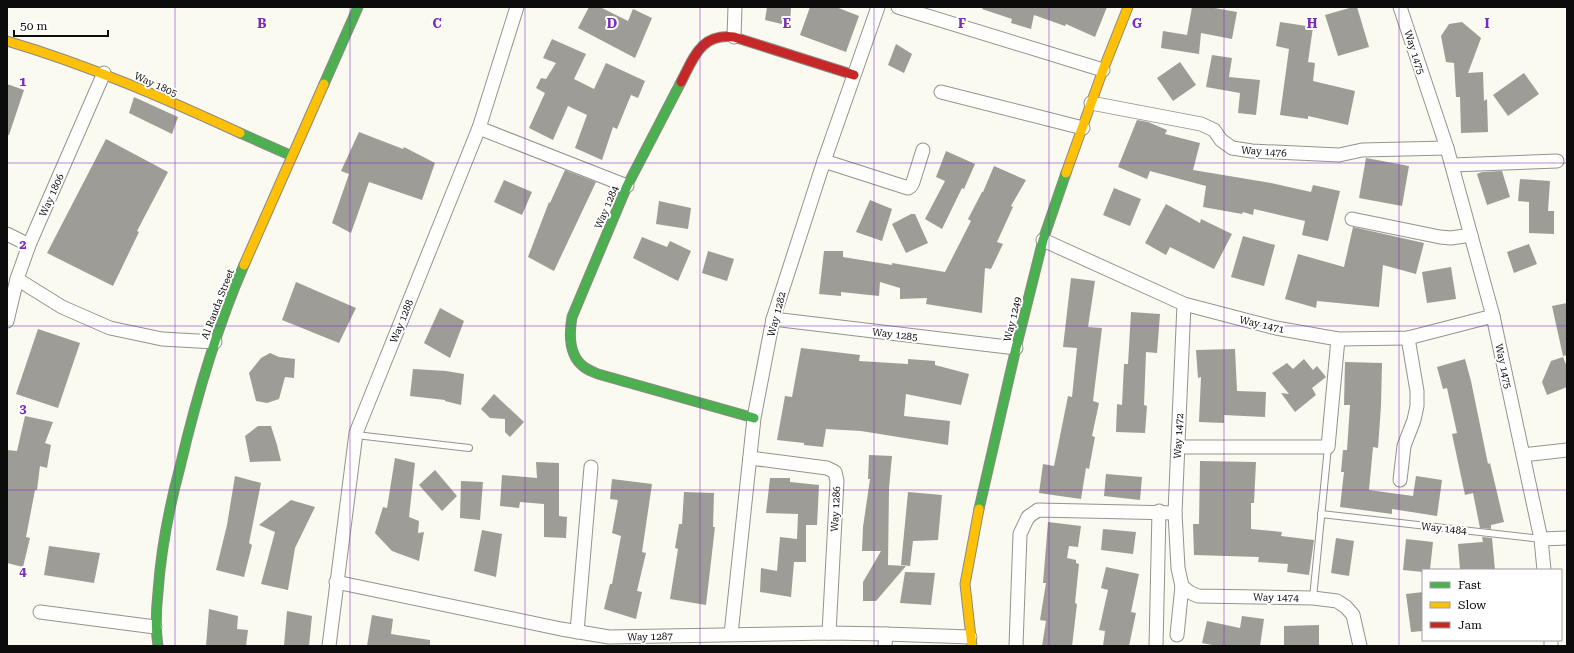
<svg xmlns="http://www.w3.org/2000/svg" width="1574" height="653" viewBox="0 0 1574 653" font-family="'Roboto Serif',serif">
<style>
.building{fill:#9d9c96}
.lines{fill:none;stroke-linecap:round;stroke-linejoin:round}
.lane-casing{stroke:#94938f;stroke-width:8}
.street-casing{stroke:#94938f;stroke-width:15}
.fast-casing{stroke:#8a8a85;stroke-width:11}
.slow-casing{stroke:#8a8a85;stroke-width:11}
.jam-casing{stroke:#8a8a85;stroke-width:11}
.lane{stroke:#fefefd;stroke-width:6}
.street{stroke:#fefefd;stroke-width:13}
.fast{stroke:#4caf50;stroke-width:9}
.slow{stroke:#ffc107;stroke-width:9}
.jam{stroke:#c62828;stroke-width:9}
.grid{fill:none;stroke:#7b2cbf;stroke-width:1;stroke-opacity:0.55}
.labels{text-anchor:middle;stroke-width:4;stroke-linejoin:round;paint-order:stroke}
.street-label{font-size:10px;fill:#0c0c0c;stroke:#fff}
.grid-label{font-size:13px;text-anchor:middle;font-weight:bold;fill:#7b2cbf;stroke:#fff;stroke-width:4;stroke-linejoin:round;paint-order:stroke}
</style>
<rect width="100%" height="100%" fill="#fbfaf0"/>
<!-- building -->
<g class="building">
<polygon points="589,7 600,7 628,21 633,9 652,18 635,58 578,28"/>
<polygon points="767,7 791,7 790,26 765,20"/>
<polygon points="810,7 836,7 859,16 846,52 800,35"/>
<polygon points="983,7 1107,7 1095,37 1066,24 1065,26 1034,15 1031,29 1011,23 1012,19 982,9"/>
<polygon points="1192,7 1209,7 1237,12 1232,39 1201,33 1199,54 1161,48 1163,31 1187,35"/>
<polygon points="1353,7 1357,7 1369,47 1338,56 1325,15"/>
<polygon points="1280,22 1313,27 1308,62 1315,63 1313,81 1355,91 1348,125 1308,116 1308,119 1280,115 1289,49 1276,46"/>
<polygon points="1462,22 1481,38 1468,73 1483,72 1484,101 1487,99 1488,132 1461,133 1460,97 1456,97 1454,63 1446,62 1441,36 1449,24"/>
<polygon points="552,39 586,54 574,79 594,89 606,63 645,81 638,98 631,95 617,129 613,127 602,160 575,148 587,115 568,106 553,140 529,128 545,93 536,88 541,78 546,79 556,63 543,58"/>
<polygon points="896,44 912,54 904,73 888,65"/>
<polygon points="1212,55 1232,58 1229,77 1260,80 1256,115 1238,113 1240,93 1206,87"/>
<polygon points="1180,62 1196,85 1173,101 1157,78"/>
<polygon points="1524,73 1539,94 1508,116 1493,95"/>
<polygon points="7,84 24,90 9,135 7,135"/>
<polygon points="134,97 178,117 172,134 129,113"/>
<polygon points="1137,120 1148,122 1167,130 1165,134 1200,143 1193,170 1271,183 1311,192 1313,185 1340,191 1328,241 1302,235 1305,221 1254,209 1253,215 1243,212 1242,214 1203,207 1206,186 1150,171 1147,179 1118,167"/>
<polygon points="359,132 403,149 404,147 435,163 422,200 369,182 351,233 332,223 349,174 341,171"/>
<polygon points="106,139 168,172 137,231 139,232 113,286 47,253"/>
<polygon points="946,151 975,164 964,189 962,188 942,229 925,219 945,181 936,177"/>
<polygon points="1366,158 1409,166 1402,206 1359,198"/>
<polygon points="994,166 1026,180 1011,206 1013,207 997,242 1003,244 991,269 985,268 982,313 926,304 927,298 900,299 900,288 880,282 879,296 841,292 841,296 819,294 824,251 843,251 843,257 892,265 892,263 945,272 971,221 968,219 982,192 983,192"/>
<polygon points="565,170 596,182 554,271 528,257 549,202 550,203"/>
<polygon points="1502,171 1510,197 1487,205 1477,174 1482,172"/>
<polygon points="1520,179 1550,181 1548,211 1554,211 1554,234 1529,233 1529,202 1518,201"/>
<polygon points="504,180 532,192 522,215 494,202"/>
<polygon points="1114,188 1141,199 1130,226 1103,215"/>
<polygon points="870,200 892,209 882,241 856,232"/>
<polygon points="659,201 691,208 688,229 656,224"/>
<polygon points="1166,204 1200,223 1201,219 1232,234 1214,269 1170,247 1166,255 1145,243"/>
<polygon points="911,214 915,214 928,243 906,253 892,224"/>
<polygon points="1353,227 1424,243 1416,274 1383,265 1379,307 1317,301 1316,308 1285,299 1298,254 1344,267"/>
<polygon points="1243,236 1275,245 1264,286 1231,277"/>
<polygon points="642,237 667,247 670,241 691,251 678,281 633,258"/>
<polygon points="1529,244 1537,264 1514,273 1507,252"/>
<polygon points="708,251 734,259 727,281 702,273"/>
<polygon points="1451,267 1456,299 1427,303 1422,272"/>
<polygon points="1071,278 1095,281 1088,327 1102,328 1093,401 1099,403 1092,436 1095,437 1089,469 1086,468 1081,499 1039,493 1043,464 1054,466 1068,396 1072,397 1077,348 1063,347"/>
<polygon points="296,282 356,308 339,343 282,320"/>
<polygon points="1567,303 1567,355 1563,356 1552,306"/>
<polygon points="440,308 464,321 450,358 424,343"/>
<polygon points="1131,312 1160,314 1157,353 1146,352 1144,405 1147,406 1145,433 1116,432 1117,404 1122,405 1124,364 1128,364"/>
<polygon points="38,329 80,343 58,408 16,394"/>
<polygon points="801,348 860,355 859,361 908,364 908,359 935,361 935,365 969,374 961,405 906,394 904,416 950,421 948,445 861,431 826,429 823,447 804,445 804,443 777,440 785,396 792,397"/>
<polygon points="1235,349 1237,391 1266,392 1265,417 1224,415 1224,423 1199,422 1201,377 1198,378 1196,350"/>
<polygon points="270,353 279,357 295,359 294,378 285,377 279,399 267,403 256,401 249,373 261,358"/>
<polygon points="1563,357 1567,367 1567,387 1547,395 1542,382 1551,361"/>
<polygon points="1304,359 1313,370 1317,366 1326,377 1312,388 1316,395 1295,412 1281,393 1289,394 1272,373 1287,363 1293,369"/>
<polygon points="1465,359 1471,381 1488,464 1490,463 1504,522 1491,525 1491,529 1480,528 1473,493 1465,495 1452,434 1457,433 1447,388 1443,389 1437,367"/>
<polygon points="1345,362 1382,363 1381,406 1378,448 1373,447 1369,490 1413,496 1416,476 1442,480 1437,516 1392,509 1392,514 1340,507 1344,472 1341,472 1343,450 1347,450 1350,405 1344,405"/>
<polygon points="413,369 446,371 464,374 461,405 445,401 445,400 410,396"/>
<polygon points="494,394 524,422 510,437 505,432 505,419 490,418 481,409"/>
<polygon points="25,416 53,422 45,443 51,445 47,468 40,466 37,490 35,490 26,537 30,538 23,567 7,563 7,450 17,451"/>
<polygon points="258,426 271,426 277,445 281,461 250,462 245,436"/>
<polygon points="869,455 892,456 889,488 888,565 906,566 876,601 863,601 863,582 881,551 862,551 863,527 870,479 868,479"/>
<polygon points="395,458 415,463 409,517 419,521 418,533 424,532 419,561 392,551 375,533 383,507 387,508"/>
<polygon points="1200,461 1256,462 1254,503 1251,503 1251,529 1282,532 1281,536 1314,540 1309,575 1287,572 1288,564 1258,562 1259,557 1194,555 1193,524 1199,524"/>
<polygon points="536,462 559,463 559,516 567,517 566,538 544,537 544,504 520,502 519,508 500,506 502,475 537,478"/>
<polygon points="435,470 457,496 442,511 419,485"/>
<polygon points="1106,474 1142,477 1140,500 1104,496"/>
<polygon points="235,476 261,483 249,543 252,545 244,577 216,570 227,525"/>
<polygon points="770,478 790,478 790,482 819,485 817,525 806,525 806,562 794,562 791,597 760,592 761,568 777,571 780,537 797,539 798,514 766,513"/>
<polygon points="612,479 652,484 642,552 646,553 637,591 642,592 636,619 604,609 610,584 612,584 621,536 612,533 618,500 610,499"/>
<polygon points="461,481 483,482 480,520 460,518"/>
<polygon points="684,492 714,493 713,527 715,527 706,605 670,599 678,549 675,548 679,524 682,524"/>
<polygon points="908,492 942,495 938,540 913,541 910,566 901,565"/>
<polygon points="291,500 315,507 295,548 288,590 261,584 275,532 259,525"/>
<polygon points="1048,522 1081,526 1078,547 1069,546 1067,558 1076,560 1076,563 1079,564 1075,603 1077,604 1072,646 1042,646 1046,621 1040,620 1046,583 1043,583"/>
<polygon points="1103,529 1136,532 1133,554 1101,550"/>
<polygon points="482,530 502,534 496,577 474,571"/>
<polygon points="1482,537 1492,538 1495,570 1460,570 1458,544 1483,542"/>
<polygon points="1336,538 1354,541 1349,576 1331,573"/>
<polygon points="1406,539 1433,542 1430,570 1423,570 1423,572 1403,570"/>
<polygon points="49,546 100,553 94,583 44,575"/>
<polygon points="1106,567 1139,574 1131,612 1136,613 1129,646 1103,646 1105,631 1099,630 1108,590 1101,588"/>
<polygon points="905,572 935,573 931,605 900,603"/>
<polygon points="1423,592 1423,631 1411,632 1406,594"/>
<polygon points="209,609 238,616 237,629 248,630 246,646 206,646"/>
<polygon points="287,611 312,616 309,646 284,646"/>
<polygon points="372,615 393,619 391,634 430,640 430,646 367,646"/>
<polygon points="1242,616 1264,619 1260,646 1217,646 1202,643 1207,621 1240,628"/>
<polygon points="1319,625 1319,646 1284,646 1284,626"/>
</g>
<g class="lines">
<!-- lane casing -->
<g class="lane-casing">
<g id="lane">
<polyline points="356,435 469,448"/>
<polyline points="1321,514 1541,539"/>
<polyline points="1313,598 1328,447"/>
</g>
</g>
<!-- street casing -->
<g class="street-casing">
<g id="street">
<polyline points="898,7 1103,70"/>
<polyline points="1400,7 1447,148 1493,316 1541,539 1544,570"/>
<polyline points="734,37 735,7"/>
<polyline points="941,92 1083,128"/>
<polyline points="1091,103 1201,124 1214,130 1221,140 1232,148 1252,151 1339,155 1362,150 1447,148"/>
<polyline points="479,128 627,186"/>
<polyline points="824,161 908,188 911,186 913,182 923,150"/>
<polyline points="1452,165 1557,161"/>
<polyline points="1352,219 1440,237 1451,238 1471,235"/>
<polyline points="7,234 29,245"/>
<polyline points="1043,240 1184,304 1276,328 1338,339 1408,338 1493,316"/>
<polyline points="17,279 62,307 110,328 162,339 215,342"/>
<polyline points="1184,304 1175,513 1178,568 1182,586 1189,592 1198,596 1313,598 1337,601 1346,607 1353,615 1360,646"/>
<polyline points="773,319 1016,348"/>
<polyline points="7,321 17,279 29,245 104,73"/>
<polyline points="1178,447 1328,447 1338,339"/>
<polyline points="1523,455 1567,450"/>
<polyline points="750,458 827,468 835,472 837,481 829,633"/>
<polyline points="1400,480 1404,446 1414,420 1417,406 1417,391 1408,338"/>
<polyline points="1541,539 1567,538"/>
<polyline points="336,582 561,629 609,637 829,633 886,634 970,637"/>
<polyline points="40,612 155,627"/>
<polyline points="577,632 591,467"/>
<polyline points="731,634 754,418 773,319 824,161 878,7"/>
<polyline points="1177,635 1182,586"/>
<polyline points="1551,640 1551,646"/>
<polyline points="329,646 356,433 479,128 517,7"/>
<polyline points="885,646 886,634"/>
<polyline points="1016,646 1020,534 1028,517 1038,510 1175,513"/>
<polyline points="1156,646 1159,511"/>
</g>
</g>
<!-- fast casing -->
<g class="fast-casing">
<g id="fast">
<path d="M681,82L627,186L572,317C569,334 568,355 584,367C588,370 593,372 598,374L754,418"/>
<polyline points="324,84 358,7"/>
<polyline points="240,133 292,156"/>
<polyline points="979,509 1016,348 1043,240 1066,173"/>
<path d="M158,646C155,627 156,611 158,592C161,549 169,508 180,467C196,399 216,329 244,265"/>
</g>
</g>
<!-- slow casing -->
<g class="slow-casing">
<g id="slow">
<path d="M7,41C88,65 164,98 240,133"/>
<polyline points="1066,173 1103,70 1128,7"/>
<polyline points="244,265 324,84"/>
<polyline points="972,646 965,584 979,509"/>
</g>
</g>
<!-- jam casing -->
<g class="jam-casing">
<path id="jam" d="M681,82C694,57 701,33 734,37L854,75"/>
</g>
<!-- lane -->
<use href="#lane" class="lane"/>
<!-- street -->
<use href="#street" class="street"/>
<!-- fast -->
<use href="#fast" class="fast"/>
<!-- slow -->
<use href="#slow" class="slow"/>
<!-- jam -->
<use href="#jam" class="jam"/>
</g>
<!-- grid -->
<path class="grid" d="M175,7V646M350,7V646M525,7V646M700,7V646M874,7V646M1049,7V646M1224,7V646M1399,7V646M7,163H1567M7,326H1567M7,490H1567"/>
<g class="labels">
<!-- street labels -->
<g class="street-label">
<text transform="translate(1415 52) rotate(72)" y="4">Way 1475</text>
<text transform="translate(156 84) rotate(24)" y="4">Way 1805</text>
<text transform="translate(1264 151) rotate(4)" y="4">Way 1476</text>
<text transform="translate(51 195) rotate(-66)" y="4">Way 1806</text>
<text transform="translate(606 207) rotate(-67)" y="4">Way 1284</text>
<text transform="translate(217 304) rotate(-69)" y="4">Al Rauda Street</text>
<text transform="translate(776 314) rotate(-75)" y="4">Way 1282</text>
<text transform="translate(1012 319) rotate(-76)" y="4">Way 1249</text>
<text transform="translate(401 321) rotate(-68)" y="4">Way 1288</text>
<text transform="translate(1262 324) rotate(13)" y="4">Way 1471</text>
<text transform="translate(895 334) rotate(7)" y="4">Way 1285</text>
<text transform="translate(1504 366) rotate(78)" y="4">Way 1475</text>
<text transform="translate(1178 436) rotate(-87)" y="4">Way 1472</text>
<text transform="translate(835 509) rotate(-87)" y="4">Way 1286</text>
<text transform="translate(1444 528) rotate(6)" y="4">Way 1484</text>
<text transform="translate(1276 597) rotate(1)" y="4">Way 1474</text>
<text transform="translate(650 636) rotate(-1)" y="4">Way 1287</text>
</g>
</g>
<g class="grid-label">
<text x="262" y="28">B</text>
<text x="437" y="28">C</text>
<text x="612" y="28">D</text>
<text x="787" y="28">E</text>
<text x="962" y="28">F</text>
<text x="1137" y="28">G</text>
<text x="1312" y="28">H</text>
<text x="1487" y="28">I</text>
<text x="23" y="86">1</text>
<text x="23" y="249">2</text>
<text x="23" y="413">3</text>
<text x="23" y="576">4</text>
</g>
<!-- border -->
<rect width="1574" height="653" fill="none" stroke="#0c0c0c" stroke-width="16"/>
<!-- legend -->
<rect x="1422" y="569" width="140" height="72" fill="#ffffff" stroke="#9e9e9e"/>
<rect x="1430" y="582" width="20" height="6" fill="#4caf50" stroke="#9e9e9e"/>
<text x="1458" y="589" font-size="12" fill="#0c0c0c">Fast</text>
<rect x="1430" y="602" width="20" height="6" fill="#ffc107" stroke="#9e9e9e"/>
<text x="1458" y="609" font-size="12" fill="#0c0c0c">Slow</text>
<rect x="1430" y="622" width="20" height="6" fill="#c62828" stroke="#9e9e9e"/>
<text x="1458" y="629" font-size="12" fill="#0c0c0c">Jam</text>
<!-- scale -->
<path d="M14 30v6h94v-6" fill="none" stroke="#0c0c0c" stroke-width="2"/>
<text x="20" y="30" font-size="12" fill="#0c0c0c" stroke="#ffffff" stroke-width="3" paint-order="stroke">50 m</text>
</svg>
